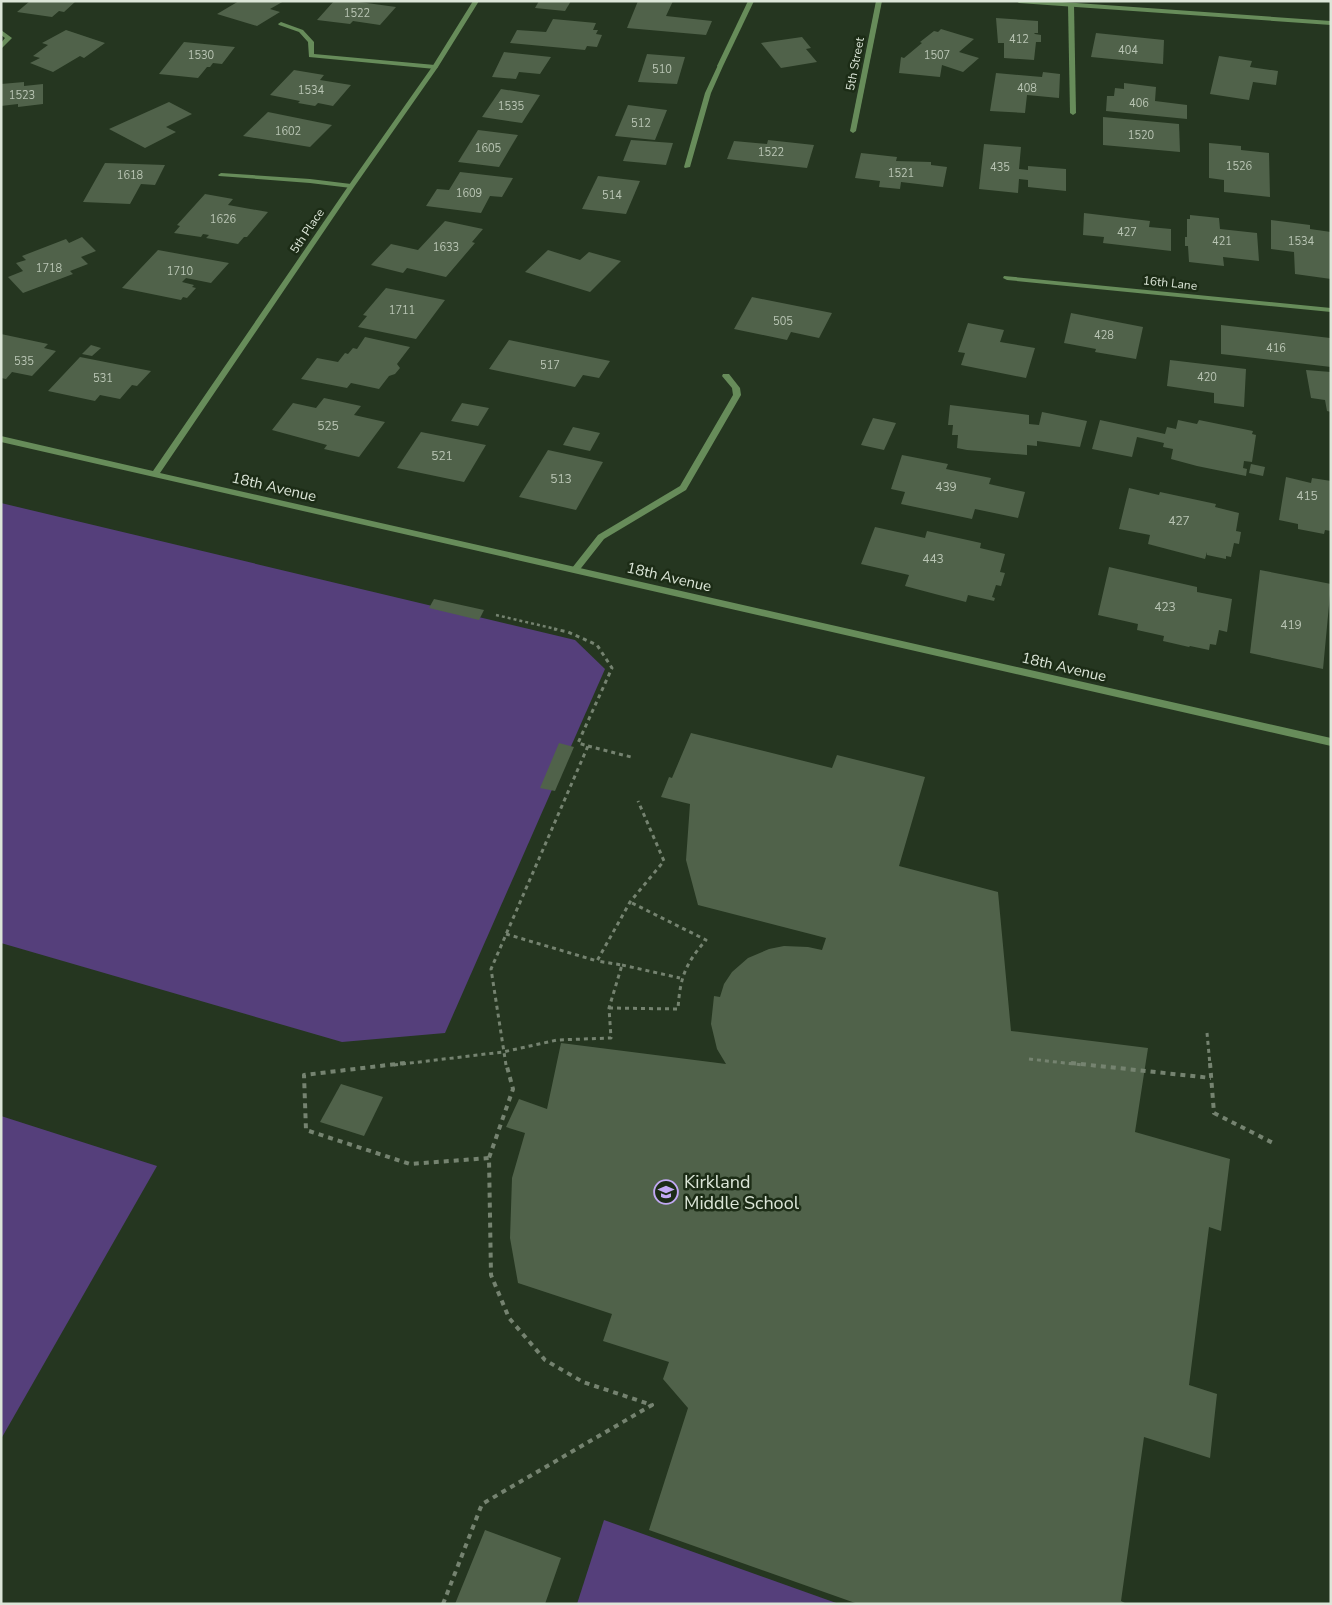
<svg xmlns="http://www.w3.org/2000/svg" width="1332" height="1605" viewBox="0 0 1332 1605" font-family="'Nunito Sans',sans-serif">
<style>
.green{fill:#553f7b}
.building{fill:#50624a}
.lines{fill:none;stroke-linecap:round;stroke-linejoin:round}
.path-far2{stroke:#758370;stroke-width:2.5;stroke-dasharray:3 3;stroke-linecap:butt}
.path-far1{stroke:#758370;stroke-width:3;stroke-dasharray:4 4;stroke-linecap:butt}
.path{stroke:#758370;stroke-width:4;stroke-dasharray:5 5;stroke-linecap:butt}
.service{fill:#678c5a;fill-rule:evenodd}
.minor{fill:#678c5a;fill-rule:evenodd}
.tertiary{fill:#678c5a;fill-rule:evenodd}
.labels{text-anchor:middle;stroke-width:5;stroke-linejoin:round;paint-order:stroke}
.far-number-label{font-size:11px;fill:#b9c5b4}
.far-street-label{font-size:12px;fill:#dce6d8;stroke:#1c2c16}
.number-label{font-size:12px;fill:#b9c5b4}
.street-label{font-size:15px;fill:#dce6d8;stroke:#1c2c16}
.near-poi-label{font-size:18px;fill:#dce6d8;stroke:#1c2c16;text-anchor:start}
</style>
<rect width="100%" height="100%" fill="#253620"/>
<!-- green -->
<g class="green">
<polygon points="1,503 575,640 605,669 445,1033 342,1042 1,943"/>
<polygon points="1,1116 157,1166 1,1439"/>
<polygon points="604,1520 839,1604 577,1604"/>
</g>
<!-- building -->
<g class="building">
<polygon points="30,1 76,1 64,12 59,11 52,17 17,12"/>
<polygon points="239,1 284,1 270,9 280,12 257,26 217,14"/>
<polygon points="334,1 352,1 396,7 380,25 353,21 350,24 317,20"/>
<polygon points="539,1 571,1 565,11 535,8"/>
<polygon points="638,1 673,1 666,16 712,21 706,35 627,28"/>
<polygon points="996,18 1038,21 1038,33 1034,33 1035,34 1041,35 1041,42 1036,42 1034,60 1004,58 1004,43 998,43"/>
<polygon points="553,19 596,23 593,30 598,30 596,34 602,35 597,47 587,46 585,50 510,43 517,30 546,32"/>
<polygon points="941,29 974,39 959,52 979,58 963,72 942,65 940,77 899,73 901,57 904,58 922,43 920,42 934,31 938,32"/>
<polygon points="66,30 105,43 84,58 80,56 53,72 30,63 40,58 33,56 48,45 42,43"/>
<polygon points="1096,33 1164,40 1163,64 1091,57"/>
<polygon points="802,37 811,48 806,49 817,62 781,68 761,43"/>
<polygon points="184,42 235,47 222,64 213,63 210,67 207,67 198,78 159,74"/>
<polygon points="504,52 551,57 540,74 519,72 516,79 492,77"/>
<polygon points="647,54 685,57 677,84 638,82"/>
<polygon points="1219,56 1252,61 1250,67 1278,71 1276,85 1253,82 1249,100 1210,94"/>
<polygon points="294,70 324,75 320,80 351,85 333,106 318,103 315,106 298,103 300,101 270,95"/>
<polygon points="1043,72 1060,74 1059,98 1027,95 1025,113 990,111 996,73 1042,77"/>
<polygon points="24,82 24,86 43,84 43,104 18,107 18,104 1,106 1,84"/>
<polygon points="1124,83 1156,87 1155,101 1187,105 1187,119 1106,111 1107,96 1114,96 1115,88 1124,89"/>
<polygon points="501,89 540,95 522,123 482,117"/>
<polygon points="169,102 192,114 166,127 176,132 145,148 109,129"/>
<polygon points="628,105 667,110 655,140 615,136"/>
<polygon points="268,112 332,125 310,147 243,136"/>
<polygon points="1103,117 1179,124 1180,152 1103,145"/>
<polygon points="478,130 518,135 499,167 458,162"/>
<polygon points="631,140 673,143 666,165 623,161"/>
<polygon points="768,140 814,145 807,168 727,159 734,141 767,144"/>
<polygon points="1209,143 1241,146 1241,150 1269,153 1270,197 1224,192 1224,180 1209,178"/>
<polygon points="984,144 1021,147 1019,169 1028,170 1028,166 1066,169 1066,191 1028,187 1028,180 1019,179 1018,193 979,189"/>
<polygon points="861,153 897,157 896,161 931,162 931,165 947,167 943,187 901,182 900,189 879,187 880,181 855,178"/>
<polygon points="105,163 165,165 155,185 141,184 130,204 83,202"/>
<polygon points="460,172 513,178 502,197 490,196 481,213 426,206 437,189 449,190"/>
<polygon points="598,176 640,181 626,214 582,209"/>
<polygon points="205,194 233,199 228,205 268,212 247,237 244,237 238,244 206,238 209,235 203,234 201,237 174,233 180,226 177,225"/>
<polygon points="1084,213 1150,221 1149,227 1171,229 1171,251 1103,243 1104,237 1083,235"/>
<polygon points="1190,215 1219,218 1220,229 1257,233 1259,261 1223,257 1224,266 1189,262 1188,246 1185,246 1185,237 1187,237 1187,219 1190,219"/>
<polygon points="1271,220 1310,225 1310,229 1331,232 1331,279 1295,274 1294,252 1271,249"/>
<polygon points="445,221 483,229 472,242 475,243 446,277 407,268 403,273 371,265 391,244 418,250"/>
<polygon points="82,237 96,251 81,257 88,264 70,271 73,274 23,293 8,277 23,271 16,263 26,260 22,256 66,239 69,243"/>
<polygon points="158,250 229,263 211,283 186,278 182,282 194,285 192,287 196,288 187,298 183,297 181,300 122,288"/>
<polygon points="548,250 580,260 589,252 621,261 590,292 525,272"/>
<polygon points="386,288 445,300 416,339 358,327 367,316 363,315"/>
<polygon points="752,297 832,313 819,338 791,332 787,340 734,329"/>
<polygon points="1071,313 1143,327 1136,359 1095,352 1096,349 1064,343"/>
<polygon points="968,323 1004,330 1000,342 1035,348 1026,378 961,365 965,353 958,352"/>
<polygon points="1221,325 1330,338 1331,367 1221,354"/>
<polygon points="1,334 48,344 44,348 56,351 32,376 12,372 6,379 1,378"/>
<polygon points="365,337 410,347 397,364 400,368 395,374 389,376 379,389 351,383 347,388 301,379 317,358 338,362 345,353 348,354 353,348 357,349"/>
<polygon points="509,340 610,361 599,378 583,375 575,387 489,369"/>
<polygon points="91,345 101,348 92,356 82,354"/>
<polygon points="80,357 151,371 137,386 132,385 120,399 100,395 95,401 48,391"/>
<polygon points="1170,360 1246,369 1244,407 1214,403 1214,393 1167,386"/>
<polygon points="1306,370 1331,372 1331,412 1327,411 1325,400 1311,398"/>
<polygon points="324,398 361,406 354,415 385,422 359,457 324,449 327,445 272,430 293,403 316,408"/>
<polygon points="462,403 489,408 478,426 451,421"/>
<polygon points="950,405 1029,415 1029,424 1039,425 1042,412 1087,421 1080,447 1037,441 1037,446 1027,445 1027,455 967,450 957,448 958,435 952,435 953,425 948,425"/>
<polygon points="873,418 896,423 884,450 861,445"/>
<polygon points="1100,420 1165,434 1167,427 1176,429 1178,420 1197,424 1199,420 1253,431 1252,434 1256,435 1252,462 1244,461 1243,468 1247,469 1246,476 1197,466 1171,459 1173,449 1163,447 1164,443 1137,437 1132,457 1092,449"/>
<polygon points="573,427 600,433 590,451 563,445"/>
<polygon points="421,432 486,445 464,482 397,468"/>
<polygon points="548,450 603,462 576,510 519,497"/>
<polygon points="902,455 948,464 946,469 991,478 989,484 1025,492 1018,518 975,509 972,519 901,504 905,492 891,489"/>
<polygon points="1251,464 1265,467 1263,476 1249,473"/>
<polygon points="1286,477 1311,483 1312,478 1331,481 1331,531 1325,530 1324,534 1298,529 1298,524 1279,520"/>
<polygon points="1129,488 1159,495 1160,492 1216,504 1215,507 1239,513 1236,531 1241,532 1239,544 1234,543 1231,557 1226,556 1226,559 1207,555 1207,552 1205,559 1148,544 1150,535 1119,529"/>
<polygon points="875,527 925,538 927,531 981,543 980,548 1005,554 1000,572 1005,573 1001,586 996,585 992,597 995,598 994,601 968,595 966,602 935,594 905,586 909,575 861,564"/>
<polygon points="1109,567 1197,587 1197,592 1232,599 1227,632 1219,630 1216,645 1210,644 1209,650 1190,646 1189,647 1163,641 1164,636 1137,630 1138,624 1098,615"/>
<polygon points="1260,570 1331,584 1323,669 1250,653"/>
<polygon points="434,599 484,610 479,620 429,608"/>
<polygon points="691,733 832,768 837,755 925,777 899,866 998,892 1011,1031 1148,1048 1135,1132 1230,1159 1221,1231 1209,1227 1189,1385 1217,1394 1210,1458 1144,1437 1121,1601 1127,1604 858,1604 649,1530 688,1408 663,1379 669,1362 603,1341 612,1314 518,1283 510,1238 512,1178 525,1133 506,1127 519,1099 547,1109 561,1043 726,1064 717,1049 711,1024 714,996 720,997 724,984 732,972 748,958 769,949 784,946 808,947 822,950 826,938 698,905 686,860 690,804 661,797 669,777 672,778"/>
<polygon points="559,743 574,747 555,791 540,788"/>
<polygon points="341,1084 383,1097 364,1136 320,1122"/>
<polygon points="485,1530 561,1558 545,1604 455,1604"/>
</g>
<g class="lines">
<!-- path-far2 -->
<polyline class="path-far2" points="496,615 560,630"/>
<!-- path-far1 -->
<g class="path-far1">
<polyline points="588,746 631,757"/>
<polyline points="506,934 597,961 630,902 664,861 638,801"/>
<polyline points="622,965 680,978"/>
<path d="M609,1008L678,1009C680,978 685,964 706,940L630,902"/>
<polyline points="1207,1033 1210,1065"/>
<polyline points="1029,1059 1083,1065"/>
<polyline points="394,1065 503,1052 557,1040 611,1038 609,1008 622,965 597,961"/>
<polyline points="506,1065 491,969 588,746 578,743 612,668 597,645 568,632 554,629"/>
</g>
<!-- path -->
<g class="path">
<polyline points="405,1063 304,1075 306,1130 410,1164 489,1158"/>
<polyline points="1071,1063 1211,1078"/>
<polyline points="1210,1063 1214,1113 1275,1144"/>
<polyline points="443,1604 482,1504 652,1405 583,1382 545,1360 509,1318 491,1275 489,1158 513,1089 506,1063"/>
</g>
<!-- service -->
<g class="service">
<polygon points="748,1 754,1 723,66 718,67 717,66"/>
<polygon points="281,22 303,30 314,42 314,54 435,65 438,67 435,69 309,57 308,42 299,32 279,25 278,24"/>
<polygon points="1,30 12,38 1,49 1,43 5,38 1,35"/>
<polygon points="221,173 310,179 351,184 354,186 351,188 310,183 219,176 218,175"/>
<polygon points="723,374 729,374 740,388 741,395 686,490 604,539 578,572 572,572 571,570 572,568 598,535 680,486 733,395 732,388 722,376"/>
</g>
<!-- minor -->
<g class="minor">
<polygon points="876,1 882,1 856,131 853,133 850,131"/>
<polygon points="1071,3 1074,5 1076,113 1073,115 1070,113 1068,5"/>
<polygon points="718,65 723,66 711,93 690,167 685,168 684,167 705,93"/>
<polygon points="1004,276 1331,308 1331,312 1007,280 1003,278"/>
</g>
<!-- tertiary -->
<g class="tertiary">
<polygon points="473,1 479,1 438,67 354,187 160,473 1331,738 1331,746 1,442 1,436 153,471 349,185 432,67"/>
<polygon points="1016,1 1048,1 1331,21 1331,25 1019,3"/>
</g>
</g>
<!-- icons -->
<defs>
<g id="school-ring" transform="scale(1.25)"><circle r="9.5" fill="#1c2c16" stroke="#c1a8f3" stroke-width="1.5"/><path d="M0-5L7-2L0 1L-7-2ZM-4 1L0 2.5L4 1V4Q0 6-4 4Z" fill="#c1a8f3"/></g>
</defs>
<g fill-rule="evenodd">
<use href="#school-ring" x="666" y="1192"/>
</g>
<g class="labels">
<!-- far-number labels -->
<g class="far-number-label">
<text x="357" y="17">1522</text>
<text x="1019" y="43">412</text>
<text x="1128" y="54">404</text>
<text x="201" y="59">1530</text>
<text x="937" y="59">1507</text>
<text x="662" y="73">510</text>
<text x="1027" y="92">408</text>
<text x="311" y="94">1534</text>
<text x="22" y="99">1523</text>
<text x="1139" y="107">406</text>
<text x="511" y="110">1535</text>
<text x="641" y="127">512</text>
<text x="288" y="135">1602</text>
<text x="1141" y="139">1520</text>
<text x="488" y="152">1605</text>
<text x="771" y="156">1522</text>
<text x="1239" y="170">1526</text>
<text x="1000" y="171">435</text>
<text x="901" y="177">1521</text>
<text x="130" y="179">1618</text>
<text x="469" y="197">1609</text>
<text x="612" y="199">514</text>
<text x="223" y="223">1626</text>
<text x="1127" y="236">427</text>
<text x="1222" y="245">421</text>
<text x="1301" y="245">1534</text>
<text x="446" y="251">1633</text>
<text x="49" y="272">1718</text>
<text x="180" y="275">1710</text>
<text x="402" y="314">1711</text>
<text x="783" y="325">505</text>
<text x="1104" y="339">428</text>
<text x="1276" y="352">416</text>
<text x="24" y="365">535</text>
<text x="550" y="369">517</text>
<text x="1207" y="381">420</text>
<text x="103" y="382">531</text>
</g>
<!-- far-street labels -->
<g class="far-street-label">
<text transform="translate(855 64) rotate(-79)" y="4">5th Street</text>
<text transform="translate(307 231) rotate(-56)" y="4">5th Place</text>
<text transform="translate(1170 283) rotate(6)" y="4">16th Lane</text>
</g>
<!-- number labels -->
<g class="number-label">
<text x="328" y="430">525</text>
<text x="442" y="460">521</text>
<text x="561" y="483">513</text>
<text x="946" y="491">439</text>
<text x="1307" y="500">415</text>
<text x="1179" y="525">427</text>
<text x="933" y="563">443</text>
<text x="1165" y="611">423</text>
<text x="1291" y="629">419</text>
</g>
<!-- street labels -->
<g class="street-label">
<text transform="translate(274 487) rotate(13)" y="5">18th Avenue</text>
<text transform="translate(669 577) rotate(13)" y="5">18th Avenue</text>
<text transform="translate(1064 667) rotate(13)" y="5">18th Avenue</text>
</g>
<!-- near-poi labels -->
<g class="near-poi-label">
<text x="684" y="1188">Kirkland<tspan x="684" dy="21">Middle School</tspan></text>
</g>
</g>
<!-- border -->
<rect width="1332" height="1605" fill="none" stroke="#dce6d8" stroke-width="5"/>
</svg>
